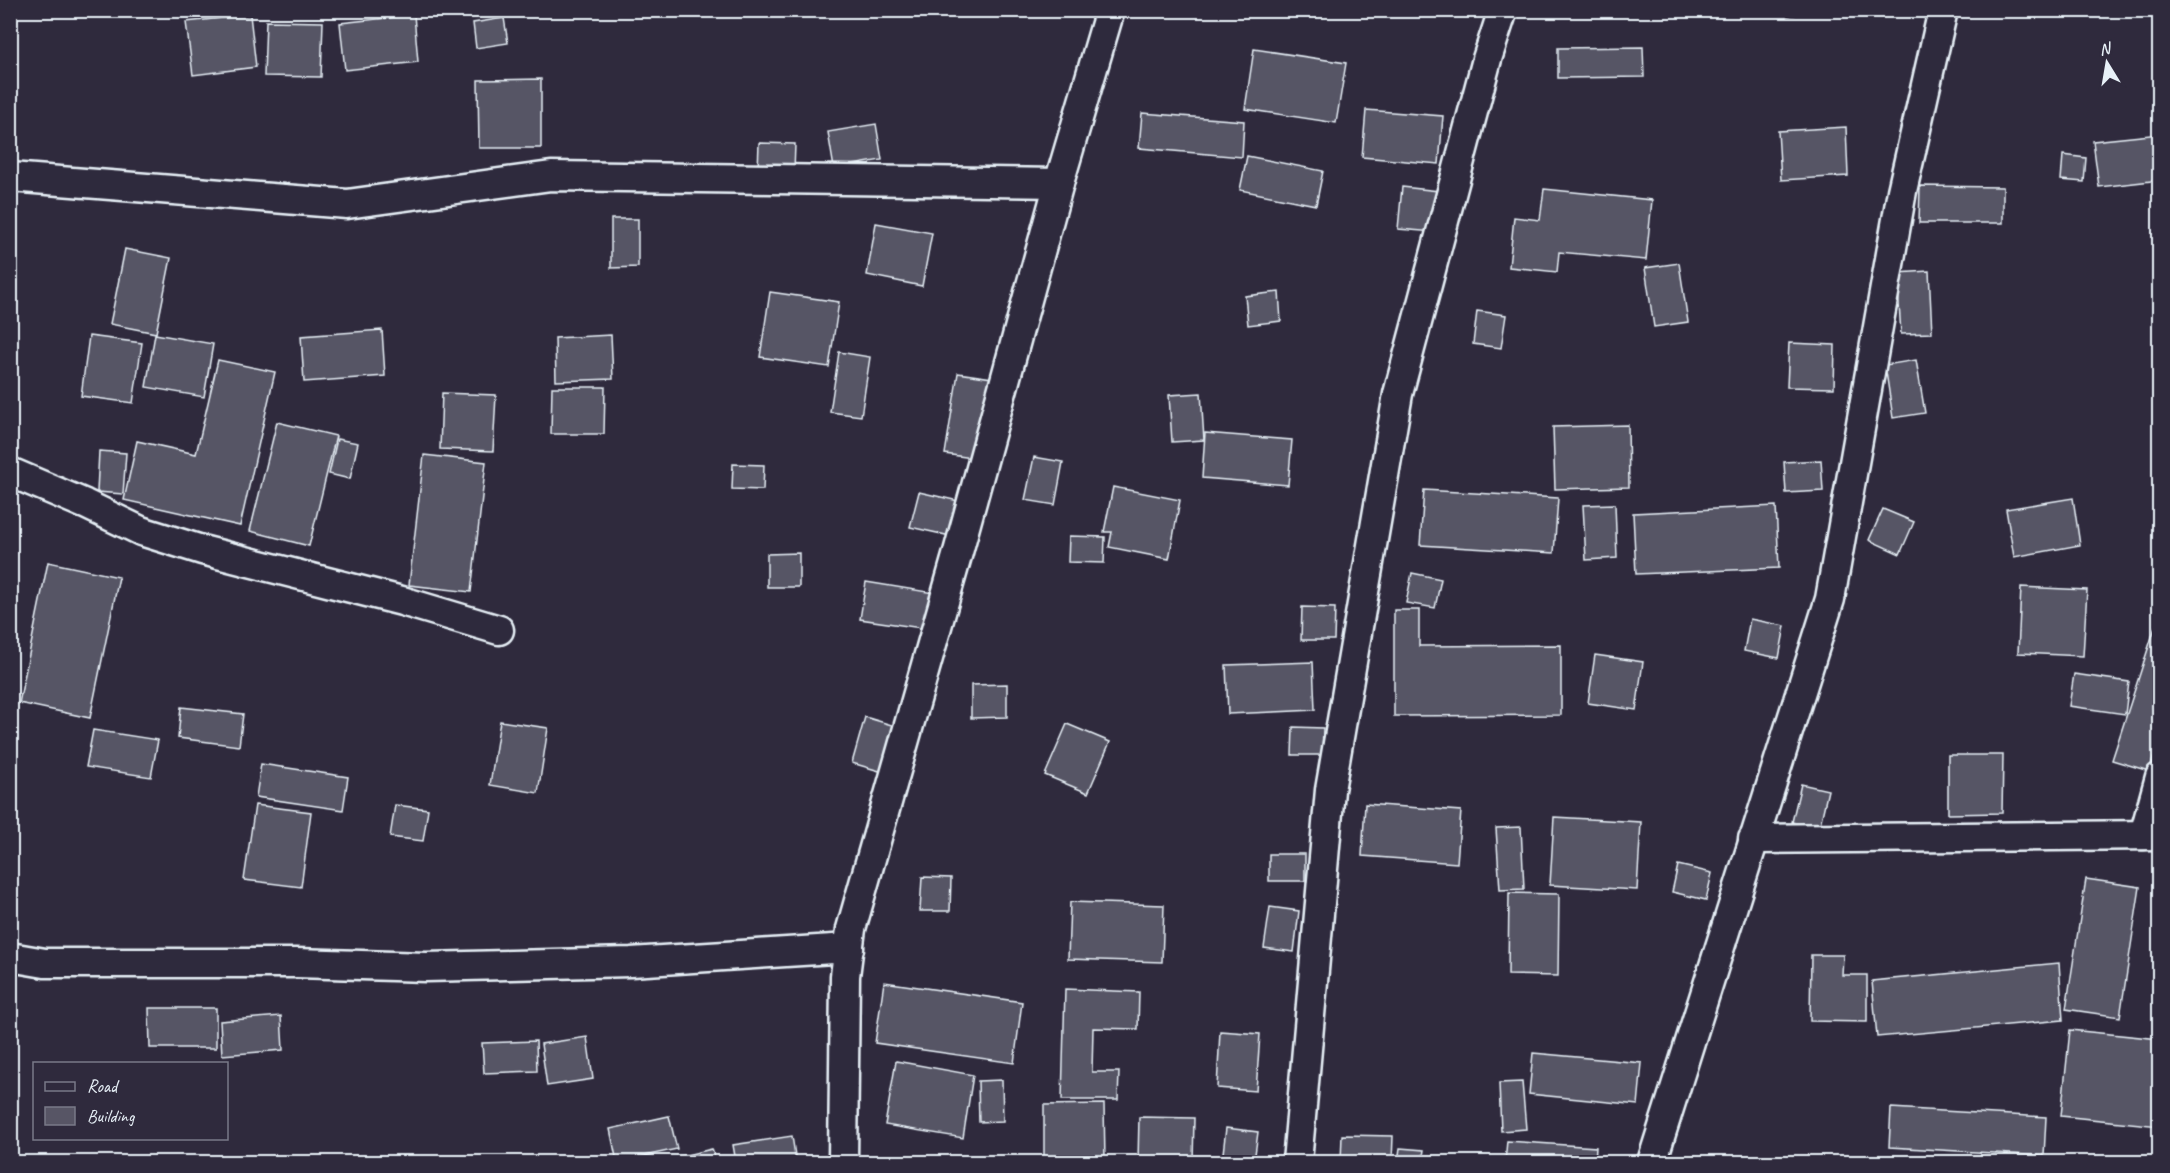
<svg xmlns="http://www.w3.org/2000/svg" width="2170" height="1173" viewBox="0 0 2170 1173" font-family="Caveat,sans-serif">
<style>
.building{fill:#575565;stroke:#e8f1f8;stroke-width:1.5}
.lines{fill:none;stroke-linecap:round;stroke-linejoin:round}
.minor-casing{stroke:#e8f1f8;stroke-width:33}
.minor{stroke:#2f2a3d;stroke-width:28}
</style>
<rect width="100%" height="100%" fill="#2f2a3d"/>
<filter id="ink" filterUnits="userSpaceOnUse"><feTurbulence type="fractalNoise" baseFrequency=".0167" numOctaves="2"/><feDisplacementMap in="SourceGraphic" scale="12" xChannelSelector="R" yChannelSelector="G"/><feConvolveMatrix kernelMatrix="1 2 1 2 8 2 1 2 1" color-interpolation-filters="sRGB"/></filter>
<g filter="url(#ink)">
<!-- building -->
<g class="building">
<polygon points="621,10 654,10 621,14"/>
<polygon points="1786,10 1818,10 1787,16"/>
<polygon points="250,15 256,67 193,75 186,22"/>
<polygon points="414,15 418,62 345,70 340,23"/>
<polygon points="504,18 508,43 476,48 473,23"/>
<polygon points="266,21 323,22 321,77 264,76"/>
<polygon points="1643,47 1644,77 1558,78 1558,48"/>
<polygon points="1254,49 1346,63 1336,123 1245,109"/>
<polygon points="541,79 541,148 479,148 478,80"/>
<polygon points="1366,110 1443,116 1439,164 1362,157"/>
<polygon points="1142,113 1244,121 1242,157 1139,148"/>
<polygon points="876,124 882,160 834,168 828,132"/>
<polygon points="1846,127 1848,176 1781,180 1778,131"/>
<polygon points="2160,134 2160,180 2099,187 2093,141"/>
<polygon points="759,143 795,144 794,171 758,170"/>
<polygon points="2063,155 2086,158 2084,182 2061,180"/>
<polygon points="1247,156 1323,171 1316,205 1240,190"/>
<polygon points="1920,186 2003,187 2003,223 1919,223"/>
<polygon points="1402,187 1439,191 1435,232 1398,229"/>
<polygon points="1544,189 1652,200 1646,260 1559,252 1557,272 1509,267 1514,217 1540,220"/>
<polygon points="611,219 638,219 638,267 611,268"/>
<polygon points="876,223 932,233 922,286 867,275"/>
<polygon points="125,249 171,258 156,333 110,324"/>
<polygon points="1679,263 1688,322 1654,327 1645,268"/>
<polygon points="1929,271 1932,333 1901,334 1897,273"/>
<polygon points="770,292 839,302 829,367 760,357"/>
<polygon points="1279,292 1281,321 1248,325 1245,296"/>
<polygon points="1477,311 1506,315 1501,348 1473,344"/>
<polygon points="382,330 385,376 304,382 301,336"/>
<polygon points="155,334 213,344 204,397 146,387"/>
<polygon points="611,335 613,379 556,381 555,338"/>
<polygon points="89,336 142,343 133,403 81,396"/>
<polygon points="1789,343 1835,345 1834,388 1787,387"/>
<polygon points="839,352 870,357 861,416 830,412"/>
<polygon points="218,360 275,372 240,526 124,500 137,441 196,454"/>
<polygon points="1916,360 1925,413 1893,418 1885,365"/>
<polygon points="958,373 992,378 979,459 945,454"/>
<polygon points="552,387 605,387 604,434 551,434"/>
<polygon points="442,393 496,395 493,451 440,449"/>
<polygon points="1201,393 1204,440 1172,442 1169,395"/>
<polygon points="277,422 336,436 309,546 250,531"/>
<polygon points="1628,425 1629,487 1555,489 1553,427"/>
<polygon points="1205,433 1292,440 1288,485 1202,478"/>
<polygon points="337,439 358,443 350,479 329,474"/>
<polygon points="99,451 126,453 123,494 97,492"/>
<polygon points="424,455 486,462 471,592 409,585"/>
<polygon points="1034,457 1063,462 1055,505 1025,500"/>
<polygon points="1821,460 1823,491 1786,493 1784,462"/>
<polygon points="733,464 764,465 763,490 732,489"/>
<polygon points="1113,487 1180,500 1169,559 1109,547 1112,532 1104,532"/>
<polygon points="1424,490 1558,498 1554,553 1420,545"/>
<polygon points="919,492 963,502 955,537 910,527"/>
<polygon points="2073,498 2080,545 2014,557 2006,509"/>
<polygon points="1615,504 1617,558 1586,560 1583,505"/>
<polygon points="1776,506 1779,568 1636,574 1633,513"/>
<polygon points="1883,509 1914,522 1900,554 1869,540"/>
<polygon points="1069,536 1105,537 1104,563 1068,562"/>
<polygon points="799,553 799,587 767,587 767,554"/>
<polygon points="48,562 119,577 90,718 19,703"/>
<polygon points="1412,573 1441,579 1435,608 1406,603"/>
<polygon points="866,582 934,593 928,629 860,619"/>
<polygon points="2021,587 2087,590 2083,656 2018,653"/>
<polygon points="1302,607 1335,608 1334,640 1301,640"/>
<polygon points="1394,610 1419,610 1419,646 1561,645 1561,715 1394,716"/>
<polygon points="2159,615 2160,738 2149,771 2112,760"/>
<polygon points="1750,619 1785,626 1779,658 1744,651"/>
<polygon points="1595,655 1643,662 1636,710 1588,703"/>
<polygon points="1313,662 1315,710 1228,714 1226,665"/>
<polygon points="2074,674 2129,682 2125,714 2069,706"/>
<polygon points="1007,684 1007,717 971,718 971,685"/>
<polygon points="181,707 243,714 239,746 178,738"/>
<polygon points="865,717 895,726 883,772 852,763"/>
<polygon points="500,721 548,728 538,793 490,785"/>
<polygon points="1067,724 1110,742 1088,793 1045,775"/>
<polygon points="1293,727 1323,728 1322,755 1292,755"/>
<polygon points="93,730 158,740 151,777 86,767"/>
<polygon points="1948,755 2003,755 2002,813 1948,814"/>
<polygon points="261,764 348,777 343,810 256,797"/>
<polygon points="1801,784 1828,790 1819,829 1792,822"/>
<polygon points="1365,804 1461,811 1457,863 1362,856"/>
<polygon points="255,805 311,812 301,887 244,880"/>
<polygon points="395,805 428,809 423,841 390,837"/>
<polygon points="1554,817 1641,822 1637,890 1550,885"/>
<polygon points="1521,827 1524,889 1500,890 1496,828"/>
<rect x="1269" y="854" width="36" height="27"/>
<polygon points="1678,865 1712,873 1706,900 1672,892"/>
<polygon points="922,877 951,878 950,911 920,911"/>
<polygon points="2086,879 2140,887 2120,1017 2066,1009"/>
<polygon points="1509,893 1559,894 1558,976 1508,975"/>
<polygon points="1070,902 1164,905 1162,962 1068,959"/>
<polygon points="1270,907 1299,911 1294,952 1264,948"/>
<polygon points="1811,955 1843,955 1842,975 1867,975 1867,1022 1810,1021"/>
<polygon points="2059,963 2063,1020 1877,1037 1872,981"/>
<polygon points="884,982 1022,1002 1014,1063 875,1043"/>
<polygon points="1065,989 1139,992 1138,1029 1093,1028 1092,1072 1119,1072 1118,1100 1062,1100"/>
<polygon points="149,1008 216,1008 216,1048 150,1048"/>
<polygon points="281,1016 283,1050 222,1055 220,1021"/>
<polygon points="2070,1030 2160,1039 2160,1126 2061,1116"/>
<polygon points="1220,1031 1260,1034 1256,1091 1217,1088"/>
<polygon points="587,1037 593,1079 547,1086 541,1044"/>
<polygon points="536,1041 537,1071 484,1073 482,1043"/>
<polygon points="1533,1053 1642,1063 1638,1105 1529,1094"/>
<polygon points="896,1061 973,1075 963,1138 885,1125"/>
<polygon points="1002,1080 1003,1121 979,1122 978,1081"/>
<polygon points="1522,1082 1526,1129 1501,1131 1499,1083"/>
<polygon points="1104,1104 1105,1162 1044,1162 1044,1105"/>
<polygon points="1891,1108 2046,1117 2044,1156 1889,1147"/>
<polygon points="669,1116 677,1149 617,1162 610,1129"/>
<polygon points="1139,1117 1194,1118 1193,1162 1138,1162"/>
<polygon points="1226,1128 1258,1132 1254,1162 1222,1162"/>
<polygon points="1342,1135 1393,1136 1392,1162 1341,1162"/>
<polygon points="792,1136 796,1162 736,1162 733,1145"/>
<polygon points="1507,1141 1596,1147 1595,1162 1505,1162"/>
<polygon points="1400,1148 1424,1150 1422,1162 1398,1162"/>
<polygon points="712,1149 716,1162 657,1162"/>
</g>
<g class="lines">
<!-- minor casing -->
<g class="minor-casing">
<g id="minor">
<polyline points="10,177 347,204 551,176 1059,183"/>
<polyline points="10,472 85,504 141,531 202,550 402,601 499,630"/>
<polyline points="2144,835 2160,777"/>
<polyline points="1753,839 2160,835"/>
<polyline points="10,957 45,963 296,963 426,967 631,962 849,948"/>
<polyline points="843,1162 845,976 851,929 957,556 1059,183 1110,10"/>
<polyline points="1297,1162 1330,790 1398,394 1487,59 1503,10"/>
<polyline points="1652,1162 1830,599 1902,191 1943,10"/>
</g>
</g>
<!-- minor -->
<use href="#minor" class="minor"/>
</g>
</g>
<!-- margin -->
<rect width="2170" height="1173" fill="none" stroke="#2f2a3d" stroke-width="36"/>
<rect x="18" y="18" width="2134" height="1137" fill="none" stroke="#e8f1f8" stroke-width="2" filter="url(#ink)"/>
<!-- legend -->
<rect x="33" y="1062" width="195" height="78" fill="#2f2a3d" stroke="#797a88" stroke-width="1.5"/>
<rect x="45" y="1082" width="30" height="9" fill="#2f2a3d" stroke="#797a88" stroke-width="1.5"/>
<text x="87" y="1092" font-size="18" fill="#e8f1f8">Road</text>
<rect x="45" y="1107" width="30" height="18" fill="#575565" stroke="#797a88" stroke-width="1.5"/>
<text x="87" y="1122" font-size="18" fill="#e8f1f8">Building</text>
<!-- north arrow -->
<g transform="translate(2107 63) rotate(349)" stroke="#2f2a3d" stroke-width="4.5" paint-order="stroke">
<path d="M0-4.5L10 22L0 15L-10 22Z" fill="#e8f1f8"/>
<text y="-9" font-size="16" font-weight="bold" text-anchor="middle" fill="#e8f1f8">N</text>
</g>
</svg>
